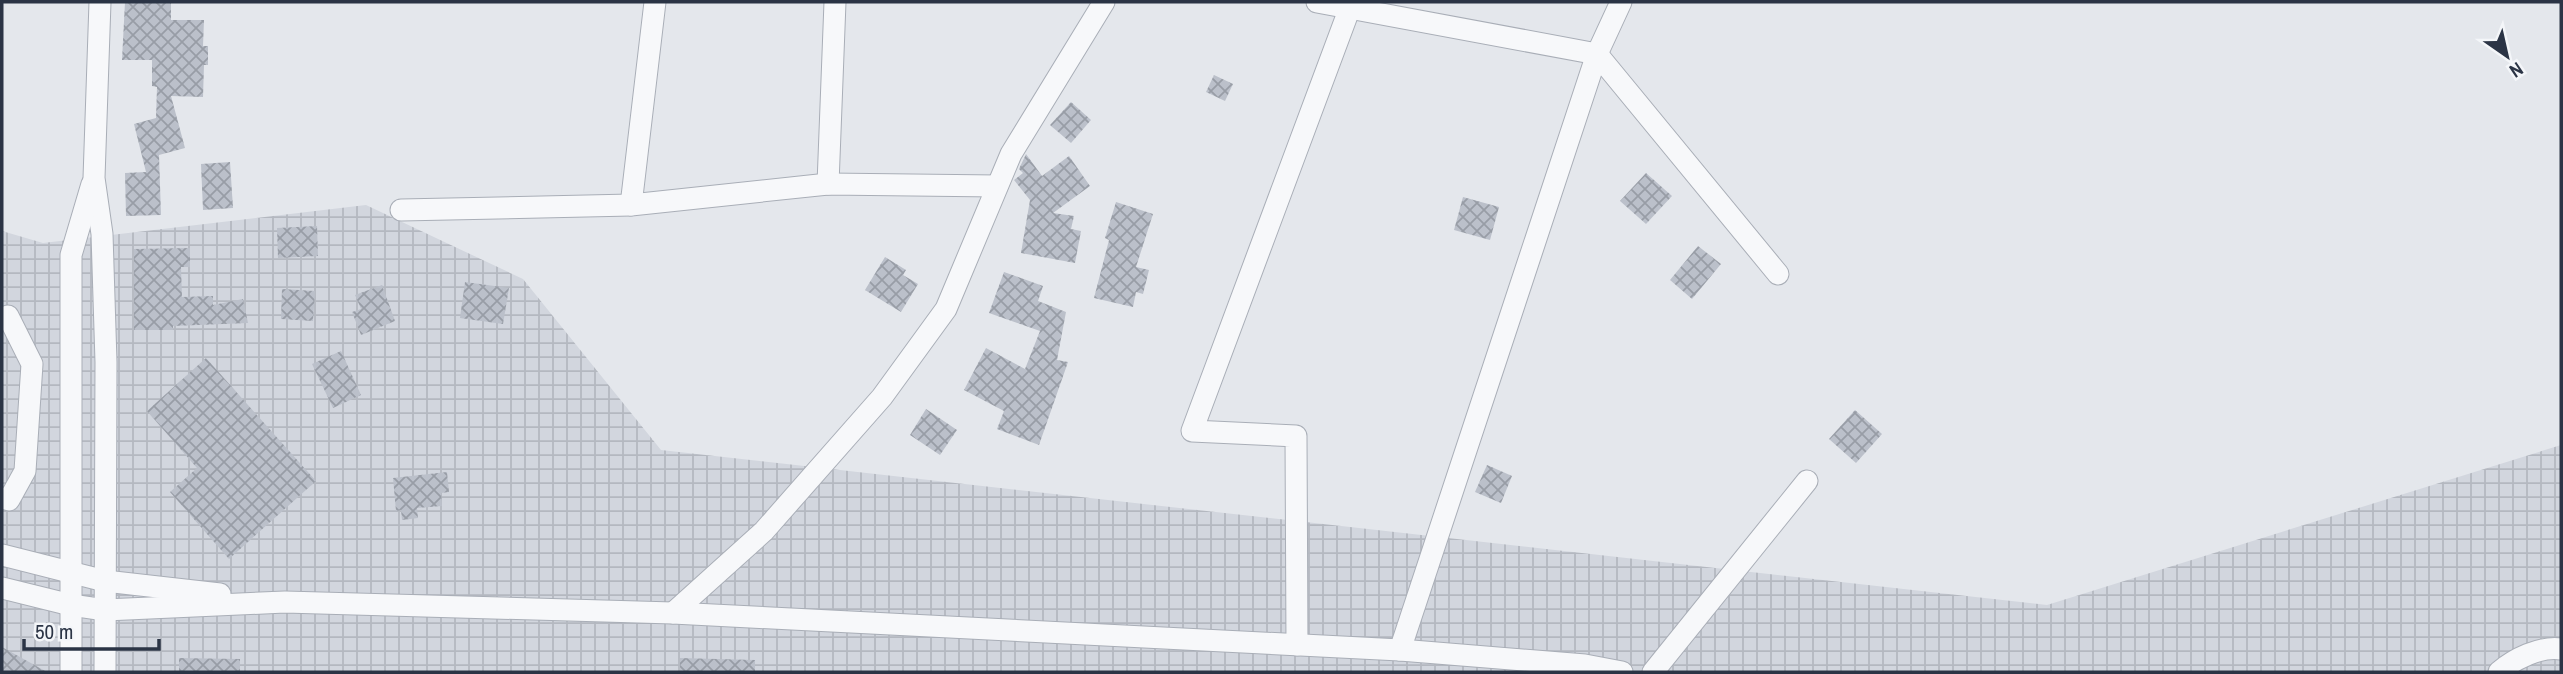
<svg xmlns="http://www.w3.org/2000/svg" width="2563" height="674" viewBox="0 0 2563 674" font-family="'Archivo Narrow',sans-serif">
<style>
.industrial{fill:url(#industrial-grid)}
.building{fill:url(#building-cross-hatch)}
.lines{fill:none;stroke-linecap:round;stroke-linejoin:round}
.minor-casing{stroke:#a9aeb7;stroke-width:23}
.minor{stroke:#f7f8fa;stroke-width:21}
</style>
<defs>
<pattern id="industrial-grid" width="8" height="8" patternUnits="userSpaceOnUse" patternTransform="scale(1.75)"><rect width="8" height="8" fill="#d2d6de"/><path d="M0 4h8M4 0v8" fill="none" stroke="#b4b8c0"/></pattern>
<pattern id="building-cross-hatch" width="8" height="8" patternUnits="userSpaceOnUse" patternTransform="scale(1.75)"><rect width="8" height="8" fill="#bbc0ca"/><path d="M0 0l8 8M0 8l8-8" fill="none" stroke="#989da6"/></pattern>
</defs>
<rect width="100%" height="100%" fill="#e4e7ec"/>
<!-- industrial -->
<polygon class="industrial" points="366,205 523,279 661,450 2047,605 2561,445 2561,672 2,672 2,231 43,243"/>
<!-- building -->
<g class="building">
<polygon points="125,2 171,2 171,20 204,20 203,46 208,46 208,65 204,65 203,97 171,96 185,148 159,155 161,215 126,216 125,173 146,172 134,124 156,118 157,87 152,86 152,60 122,60"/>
<polygon points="1214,75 1233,84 1225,101 1206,92"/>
<polygon points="1071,102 1091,120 1071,143 1050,125"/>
<polygon points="1026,154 1042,176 1069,156 1090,186 1053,213 1074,216 1071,229 1081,231 1075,263 1021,253 1030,200 1014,180 1023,173 1019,169"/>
<polygon points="230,162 233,208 203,210 201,164"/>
<polygon points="1646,173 1672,196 1646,224 1620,201"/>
<polygon points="1463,197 1499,207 1490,240 1454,230"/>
<polygon points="1116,202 1153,214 1136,267 1149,270 1143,294 1136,292 1133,307 1094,298 1109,240 1105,238"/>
<polygon points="317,226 318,256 278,258 277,228"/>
<polygon points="1698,246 1721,264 1692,299 1670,280"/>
<polygon points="190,248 190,267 181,267 182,297 213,296 213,305 243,299 248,323 173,326 173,330 134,330 134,249"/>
<polygon points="885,257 906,270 903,275 918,284 901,312 865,290"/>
<polygon points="1004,272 1043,286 1038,301 1066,312 1057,360 1068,362 1039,445 997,429 1004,411 964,390 986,348 1025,369 1040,331 989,313"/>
<polygon points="465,282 509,288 503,324 460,318"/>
<polygon points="382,285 395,321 361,335 352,312 361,309 355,295"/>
<polygon points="282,289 315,291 313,321 281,319"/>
<polygon points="341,351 361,395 333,408 312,364"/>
<polygon points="206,358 316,481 229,559 170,492 197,468 147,411"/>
<polygon points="926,409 957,430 940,455 910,435"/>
<polygon points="1855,410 1882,434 1856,463 1829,439"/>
<polygon points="1487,465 1512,476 1501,503 1475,492"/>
<polygon points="447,472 449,492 441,493 442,506 417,508 418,518 402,520 401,510 396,511 393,478"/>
<polygon points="2,647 47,672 2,672"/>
<polygon points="179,658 240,659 240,672 179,672"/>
<polygon points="680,658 755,660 755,672 680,672"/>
</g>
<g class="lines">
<!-- minor casing -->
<g class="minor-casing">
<g id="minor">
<polyline points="100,2 94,178 102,234 106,362 105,672"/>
<polyline points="1317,2 1597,54 1778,274"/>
<polyline points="828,184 835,2"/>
<polyline points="631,205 655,2"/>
<polyline points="401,210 631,205 828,184 997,186"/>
<polyline points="2,498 9,500 25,471 32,364 8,316"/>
<polyline points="2,555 105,581 220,594"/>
<polyline points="2,588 71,605 105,610 285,602 673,613 1400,650 1585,665 1622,672"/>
<polyline points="673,613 764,531 882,397 946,309 1011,154 1104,2"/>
<polyline points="1297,645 1296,436 1192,431 1352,2"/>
<polyline points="1400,650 1597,54 1621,2"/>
<polyline points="71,672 71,255 92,184"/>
<polyline points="1653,672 1807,481"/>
<path d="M2499,672C2514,659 2540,646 2561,649"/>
</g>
</g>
<!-- minor -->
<use href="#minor" class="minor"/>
</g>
<!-- border -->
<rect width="2563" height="674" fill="none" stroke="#2b3445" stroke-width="7"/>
<!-- north arrow -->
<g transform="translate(2507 56) rotate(146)" stroke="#f4f6f9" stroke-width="5" paint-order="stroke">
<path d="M0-5L12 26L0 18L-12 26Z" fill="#2b3445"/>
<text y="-10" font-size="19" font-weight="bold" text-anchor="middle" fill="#2b3445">N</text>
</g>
<!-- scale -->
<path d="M24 639v10h135v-10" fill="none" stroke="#2b3445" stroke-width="3.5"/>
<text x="35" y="639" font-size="21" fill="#2b3445" stroke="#f4f6f9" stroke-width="5" paint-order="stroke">50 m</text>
</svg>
